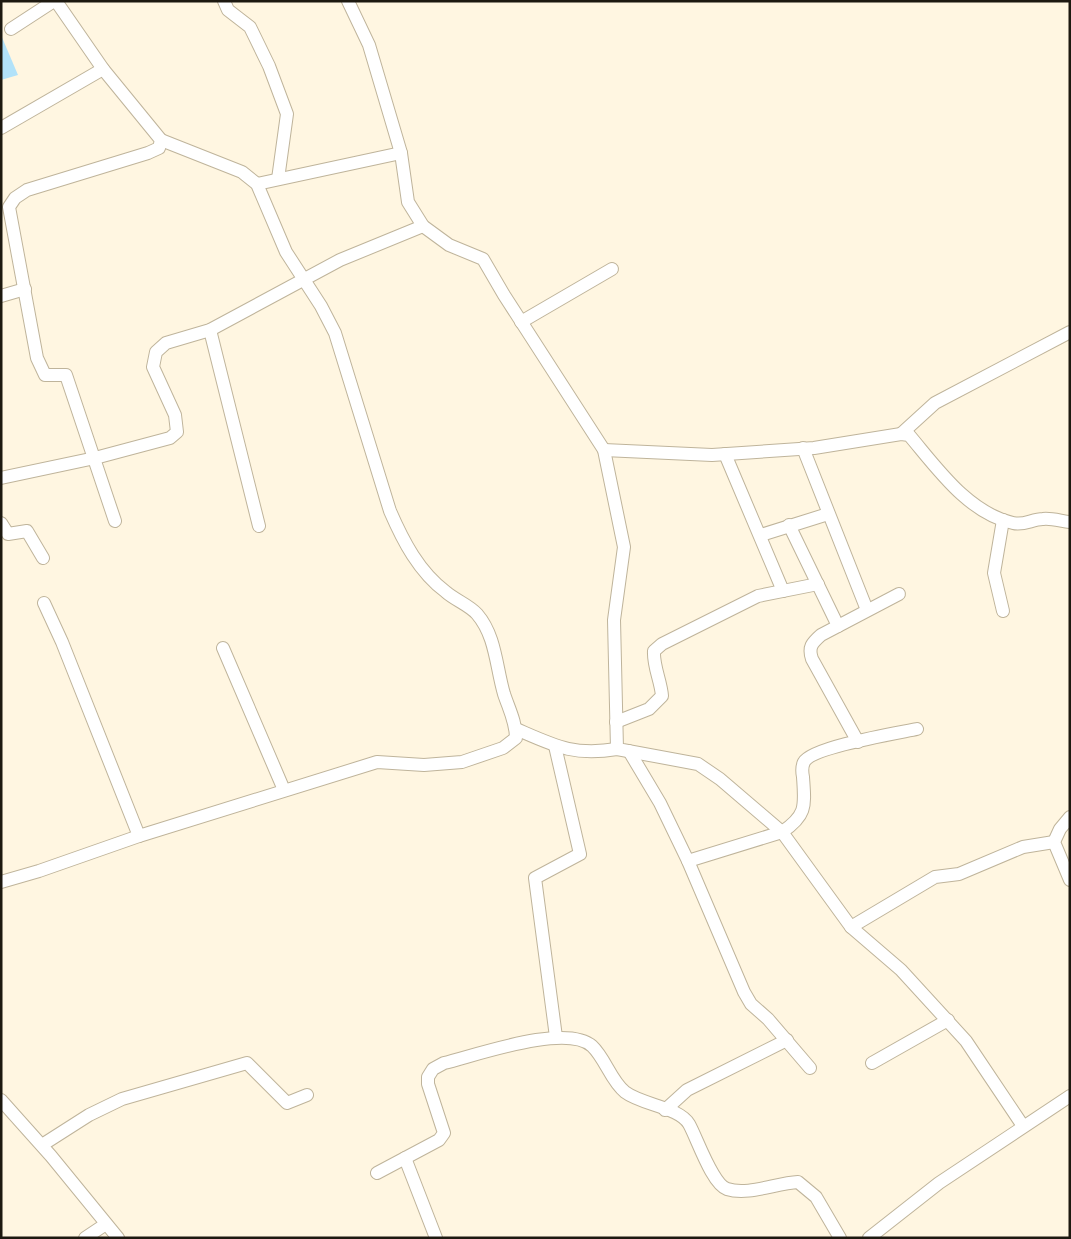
<svg xmlns="http://www.w3.org/2000/svg" width="1071" height="1239" viewBox="0 0 1071 1239" font-family="'PT Serif',serif">
<style>
.water{fill:#b2e2f9}
.lines{fill:none;stroke-linecap:round;stroke-linejoin:round}
.minor-casing{stroke:#bfb49b;stroke-width:14}
.minor{stroke:#fff;stroke-width:12}
</style>
<rect width="100%" height="100%" fill="#fff6e1"/>
<!-- water -->
<polygon class="water" points="1,35 18,75 1,80"/>
<g class="lines">
<!-- minor casing -->
<g class="minor-casing">
<g id="minor">
<polyline points="56,1 103,69 161,140 159,148 148,153 27,190 15,198 9,207 37,358 45,375 66,375 115,521"/>
<polyline points="224,1 228,10 250,27 269,66 287,114 278,179"/>
<polyline points="348,1 369,45 401,153 408,202 423,226 449,245 483,259 504,295 604,450 624,547 614,620 617,749 698,764 720,779 782,832 851,927 901,970 966,1041 1023,1126"/>
<polyline points="11,29 54,1"/>
<polyline points="1,128 103,69"/>
<polyline points="257,184 401,153"/>
<polyline points="1,296 25,289"/>
<polyline points="521,322 612,269"/>
<polyline points="210,330 259,526"/>
<polyline points="901,434 935,403 1070,332"/>
<polyline points="803,448 867,610"/>
<path d="M604,450L712,455L814,448L901,434L909,435C937,468 968,513 1013,523C1024,526 1032,519 1043,519C1051,518 1061,521 1070,522"/>
<polyline points="725,454 783,591"/>
<polyline points="1,478 95,458 170,438 177,432 175,415 153,367 156,352 166,343 210,330 340,260 423,226"/>
<polyline points="1003,520 994,573 1003,611"/>
<polyline points="1,523 8,534 27,531 43,558"/>
<polyline points="789,525 838,626"/>
<polyline points="761,535 828,514"/>
<polyline points="44,603 62,642 139,836"/>
<polyline points="223,648 284,790"/>
<path d="M616,722L649,709L662,696C661,681 653,666 654,651L662,644L758,596L818,584"/>
<path d="M516,729C555,746 573,756 617,749"/>
<path d="M858,742L812,659C808,647 812,643 821,635L899,594"/>
<polyline points="555,746 580,854 535,878 556,1037"/>
<polyline points="629,751 660,803 688,861 744,992 751,1004 768,1019 810,1068"/>
<polyline points="1070,817 1060,829 1054,842 1070,880"/>
<path d="M688,861L782,832C807,815 805,806 803,777C802,772 802,766 804,762C812,747 898,733 917,729"/>
<path d="M1,882L39,871L139,836L377,762L424,765L462,762L503,748L516,738C516,722 509,709 504,694C496,667 496,636 477,614C469,605 455,600 446,592C419,572 403,541 390,511L335,333L321,306L286,252L257,184L242,172L161,140"/>
<polyline points="851,927 935,877 959,874 1023,847 1054,842"/>
<polyline points="872,1063 948,1020"/>
<polyline points="1,1100 51,1156 118,1238"/>
<polyline points="665,1110 687,1090 787,1040"/>
<polyline points="42,1145 89,1115 122,1099 247,1063 287,1103 307,1095"/>
<polyline points="405,1158 436,1238"/>
<path d="M377,1173L439,1140L444,1133L428,1084V1077L433,1069L444,1063C477,1055 566,1023 592,1046C605,1058 611,1081 625,1092C642,1105 679,1107 689,1124C697,1138 712,1184 727,1189C748,1196 776,1183 798,1182L816,1197L840,1238"/>
<polyline points="85,1238 106,1224"/>
<polyline points="869,1238 939,1183 1070,1096"/>
</g>
</g>
<!-- minor -->
<use href="#minor" class="minor"/>
</g>
<!-- border -->
<rect width="1071" height="1239" fill="none" stroke="#1d1910" stroke-width="5"/>
</svg>
